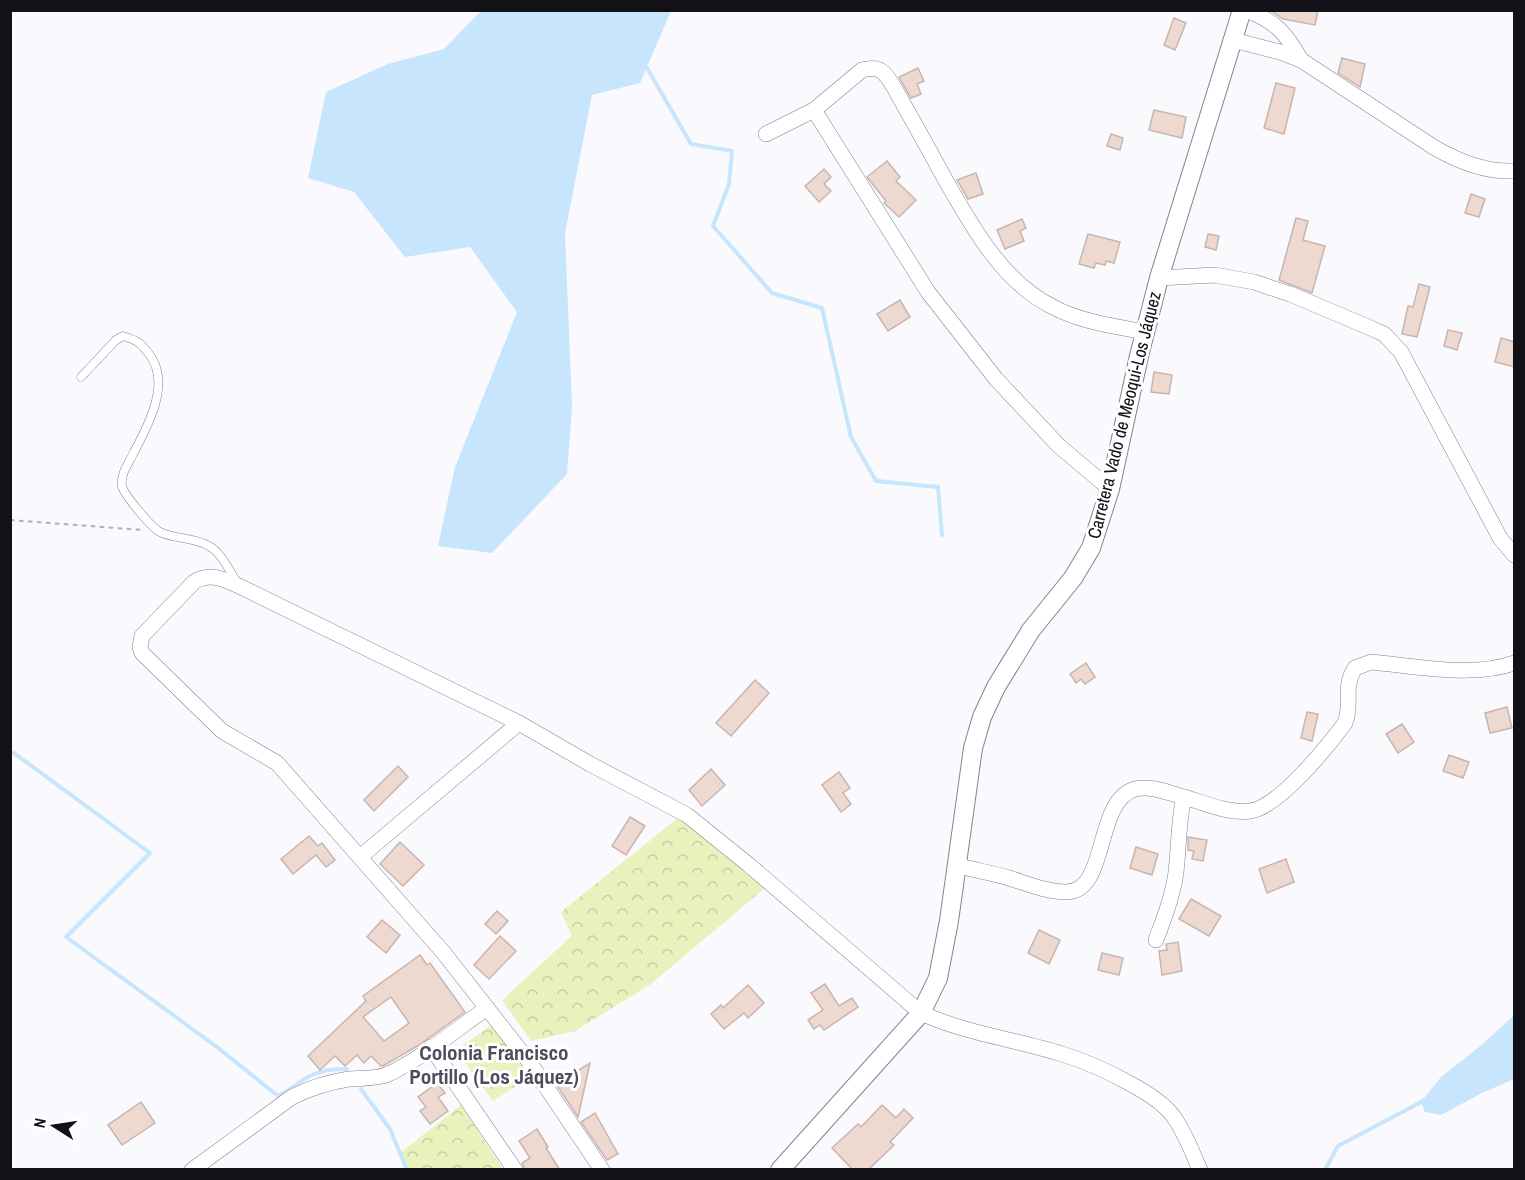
<svg xmlns="http://www.w3.org/2000/svg" width="1525" height="1180" viewBox="0 0 1525 1180" font-family="'Archivo Narrow',sans-serif">
	<defs>
		<pattern id="park-crowns" width="20" height="18" patternUnits="userSpaceOnUse" patternTransform="scale(1.5)"><rect width="20" height="18" fill="#e9f1bc"/><path d="M2 6a3 3 0 1 1 6 0M12 15a3 3 0 1 1 6 0" fill="none" stroke="#c7cea1"/></pattern>
	</defs>
	<rect width="100%" height="100%" fill="#faf9fd"/>
	<!-- park -->
	<g fill="url(#park-crowns)">
		<path d="M678 818 765 888 651 984 575 1031 531 1041 502 1000 572 936 561 912Z"/>
		<path d="M493 1024 530 1077 493 1101 456 1050Z"/>
		<path d="M461 1105 503 1169H407L400 1153Z"/>
	</g>
	<!-- water -->
	<g fill="#c7e5fc">
		<path d="M482 10 671 11 640 83 592 95 565 233 572 407 567 474 492 553 438 546 455 467 517 312 470 247 405 257 354 192 308 178 326 92 388 64 444 49Z"/>
		<path d="M1514 1015V1079L1482 1093 1441 1115 1425 1112 1421 1102 1441 1077 1483 1044Z"/>
	</g>
	<g fill="none" stroke-linecap="round" stroke-linejoin="round">
		<!-- stream -->
		<g stroke="#c7e5fc" stroke-width="4">
			<path d="M647 68 691 144 732 151 729 184 713 226 772 293 822 308 851 437 876 481 938 487 942 535"/>
			<path d="M14 753 150 853 66 937 217 1047 278 1096C290 1091 297 1083 308 1077 321 1070 332 1069 347 1069"/>
			<path d="M361 1089 390 1129 407 1170"/>
			<path d="M1325 1170 1338 1146 1425 1100"/>
		</g>
	</g>
	<!-- building -->
	<g fill="#edd9d0" stroke="#c9b5ad" stroke-width="1.5" fill-rule="evenodd">
		<path d="M1270 10H1318L1315 25 1283 19Z"/>
		<path d="M1174 18 1186 23 1175 50 1164 45Z"/>
		<path d="M1342 58 1365 64 1360 87 1338 73Z"/>
		<path d="M918 68 924 81 917 84 921 94 911 98 899 77Z"/>
		<path d="M1276 83 1295 88 1284 134 1264 128Z"/>
		<path d="M1154 110 1186 117 1182 138 1149 130Z"/>
		<path d="M1111 134 1123 138 1120 150 1107 146Z"/>
		<path d="M887 161 900 177 896 181 916 200 899 217 884 203 886 201 867 177Z"/>
		<path d="M824 169 831 177 824 184 831 191 819 202 805 186Z"/>
		<path d="M976 173 983 194 968 199 957 180Z"/>
		<path d="M1471 194 1485 199 1479 217 1465 213Z"/>
		<path d="M1296 218 1308 221 1303 240 1325 246 1312 293 1279 280Z"/>
		<path d="M1022 219 1026 228 1020 231 1024 241 1005 249 997 230Z"/>
		<path d="M1088 234 1120 242 1114 263 1106 261 1105 265 1096 263 1094 268 1079 264Z"/>
		<path d="M1208 234 1219 236 1216 250 1205 247Z"/>
		<path d="M1419 284 1430 287 1417 337 1402 334 1408 306 1413 307Z"/>
		<path d="M900 300 910 317 888 331 877 314Z"/>
		<path d="M1448 330 1462 333 1457 350 1444 346Z"/>
		<path d="M1501 338 1515 342V367L1495 362Z"/>
		<path d="M1154 372 1172 375 1169 394 1151 392Z"/>
		<path d="M1086 663 1095 677 1085 684 1081 679 1076 683 1070 674Z"/>
		<path d="M755 680 769 693 731 736 716 723Z"/>
		<path d="M1507 707 1512 728 1490 733 1485 713Z"/>
		<path d="M1307 712 1318 714 1312 741 1301 738Z"/>
		<path d="M1402 724 1414 742 1398 753 1386 734Z"/>
		<path d="M1449 755 1469 762 1463 778 1443 771Z"/>
		<path d="M398 766 408 777 374 811 364 800Z"/>
		<path d="M711 769 725 785 702 806 689 790Z"/>
		<path d="M839 772 850 788 843 793 851 804 841 812 822 785Z"/>
		<path d="M630 817 645 826 626 855 612 846Z"/>
		<path d="M309 836 318 846 322 843 335 860 326 867 316 855 293 874 281 859Z"/>
		<path d="M1188 837 1207 840 1203 861 1192 859 1194 851 1188 850Z"/>
		<path d="M400 842 424 865 403 886 380 864Z"/>
		<path d="M1136 847 1158 854 1152 875 1130 868Z"/>
		<path d="M1286 859 1294 882 1267 893 1259 869Z"/>
		<path d="M1191 899 1221 916 1209 936 1179 919Z"/>
		<path d="M497 911 508 921 496 934 485 924Z"/>
		<path d="M382 920 400 935 386 953 367 937Z"/>
		<path d="M1039 930 1060 940 1049 964 1028 953Z"/>
		<path d="M500 936 516 951 489 979 474 965Z"/>
		<path d="M1178 942 1182 971 1162 975 1159 951 1167 950 1166 944Z"/>
		<path d="M1102 953 1123 958 1119 975 1098 970Z"/>
		<path d="M420 955 427 965 430 963 465 1012 419 1045 383 1066H381L371 1056 364 1063 357 1055 345 1066 335 1056 320 1070 308 1056 366 1001 363 996ZM391 997 409 1023 384 1041 363 1017Z"/>
		<path d="M825 984 839 1006 852 998 858 1007 824 1030 820 1025 814 1029 808 1020 823 1010 811 993Z"/>
		<path d="M748 985 764 1003 748 1018 744 1013 724 1029 711 1014 721 1005 723 1008Z"/>
		<path d="M590 1063 578 1117 556 1084Z"/>
		<path d="M437 1083 445 1093 438 1097 448 1111 430 1124 420 1111 426 1107 418 1097Z"/>
		<path d="M141 1102 155 1123 122 1145 108 1125Z"/>
		<path d="M882 1105 896 1118 904 1109 913 1118 890 1142 894 1145 868 1170H853L832 1148 858 1124 861 1127Z"/>
		<path d="M595 1113 618 1154 607 1160 581 1122Z"/>
		<path d="M537 1129 548 1147 546 1148 560 1170H525L522 1163 530 1158 519 1141Z"/>
	</g>
	<g fill="none" stroke-linecap="round" stroke-linejoin="round">
		<defs>
			<path id="service" d="M81 377 116 340 123 336C138 340 143 345 151 357 170 385 148 426 134 452 129 463 120 474 122 486 124 495 152 528 160 532 173 539 194 537 209 546 222 553 229 571 237 582"/>
			<g id="minor">
				<path d="M1247 10C1276 22 1286 33 1301 60"/>
				<path d="M1233 40 1280 52 1301 60 1435 148C1460 162 1485 172 1514 171"/>
				<path d="M814 110 928 292 996 379 1059 446 1110 489"/>
				<path d="M766 134 814 110 862 70C882 65 885 73 895 89 910 116 926 144 941 172 969 221 1000 281 1053 307 1081 322 1114 326 1145 332"/>
				<path d="M1159 278 1215 275 1254 282 1290 294 1366 326 1384 334 1401 352 1500 538 1514 555"/>
				<path d="M360 857 519 723"/>
				<path d="M956 865C974 870 992 873 1009 878 1028 884 1047 892 1066 892 1109 892 1094 801 1135 789 1151 785 1168 793 1184 797 1204 803 1229 814 1250 811 1278 808 1328 746 1345 723 1353 703 1342 688 1355 668L1371 662C1415 666 1473 678 1514 663"/>
				<path d="M1156 940C1164 918 1173 896 1176 872 1179 846 1178 824 1184 797"/>
				<path d="M431 1047 515 1170"/>
				<path d="M192 1170 292 1097C310 1088 329 1082 349 1079 361 1078 374 1079 386 1075 417 1062 458 1028 487 1008"/>
				<path d="M602 1170 530 1063 443 952 277 763 222 731 142 653 140 647 142 636 194 582C210 572 224 579 239 586L519 723 590 764 687 815 749 865 921 1013C967 1034 1015 1039 1062 1054 1085 1061 1109 1072 1129 1083 1144 1091 1163 1102 1173 1116 1185 1132 1192 1152 1200 1170"/>
			</g>
			<path id="tertiary" d="M780 1170 921 1013 938 978 949 921 973 748 982 717 996 687 1031 630 1073 578 1091 548 1110 489 1139 356 1159 278 1242 10"/>
		</defs>
		<!-- service casing -->
		<use href="#service" stroke="#848192" stroke-width="9"/>
		<!-- minor casing -->
		<use href="#minor" stroke="#848192" stroke-width="16"/>
		<!-- tertiary casing -->
		<use href="#tertiary" stroke="#848192" stroke-width="20"/>
		<!-- path -->
		<path stroke="#b0afb4" stroke-width="2" stroke-dasharray="4.5 4.5" stroke-linecap="butt" d="M10 520 142 530"/>
		<!-- service -->
		<use href="#service" stroke="#fff" stroke-width="8"/>
		<!-- minor -->
		<use href="#minor" stroke="#fff" stroke-width="15"/>
		<!-- tertiary -->
		<use href="#tertiary" stroke="#fff" stroke-width="18"/>
	</g>
	<g text-anchor="middle" dominant-baseline="central" stroke-width="6" stroke-linejoin="round" paint-order="stroke">
		<!-- street labels -->
		<g font-size="18" fill="#121117" stroke="#fff">
			<text transform="translate(1124 415) rotate(-76)">Carretera Vado de Meoqui-Los Jáquez</text>
		</g>
		<!-- quarter labels -->
		<g font-size="21" font-weight="bold" fill="#4f4c5b" stroke="#fff">
			<text x="494" y="1052">Colonia Francisco<tspan x="494" dy="24">Portillo (Los Jáquez)</tspan></text>
		</g>
	</g>
	<!-- border -->
	<rect width="1525" height="1180" fill="none" stroke="#121117" stroke-width="24"/>
	<!-- north arrow -->
	<g transform="translate(54 1126) rotate(282)" stroke="#ffffff" stroke-width="4.5" paint-order="stroke">
	<path d="M0-4.5L10 22L0 15L-10 22Z" fill="#121117"/>
	<text y="-9" font-size="16" font-weight="bold" text-anchor="middle" fill="#121117">N</text>
	</g>
</svg>
